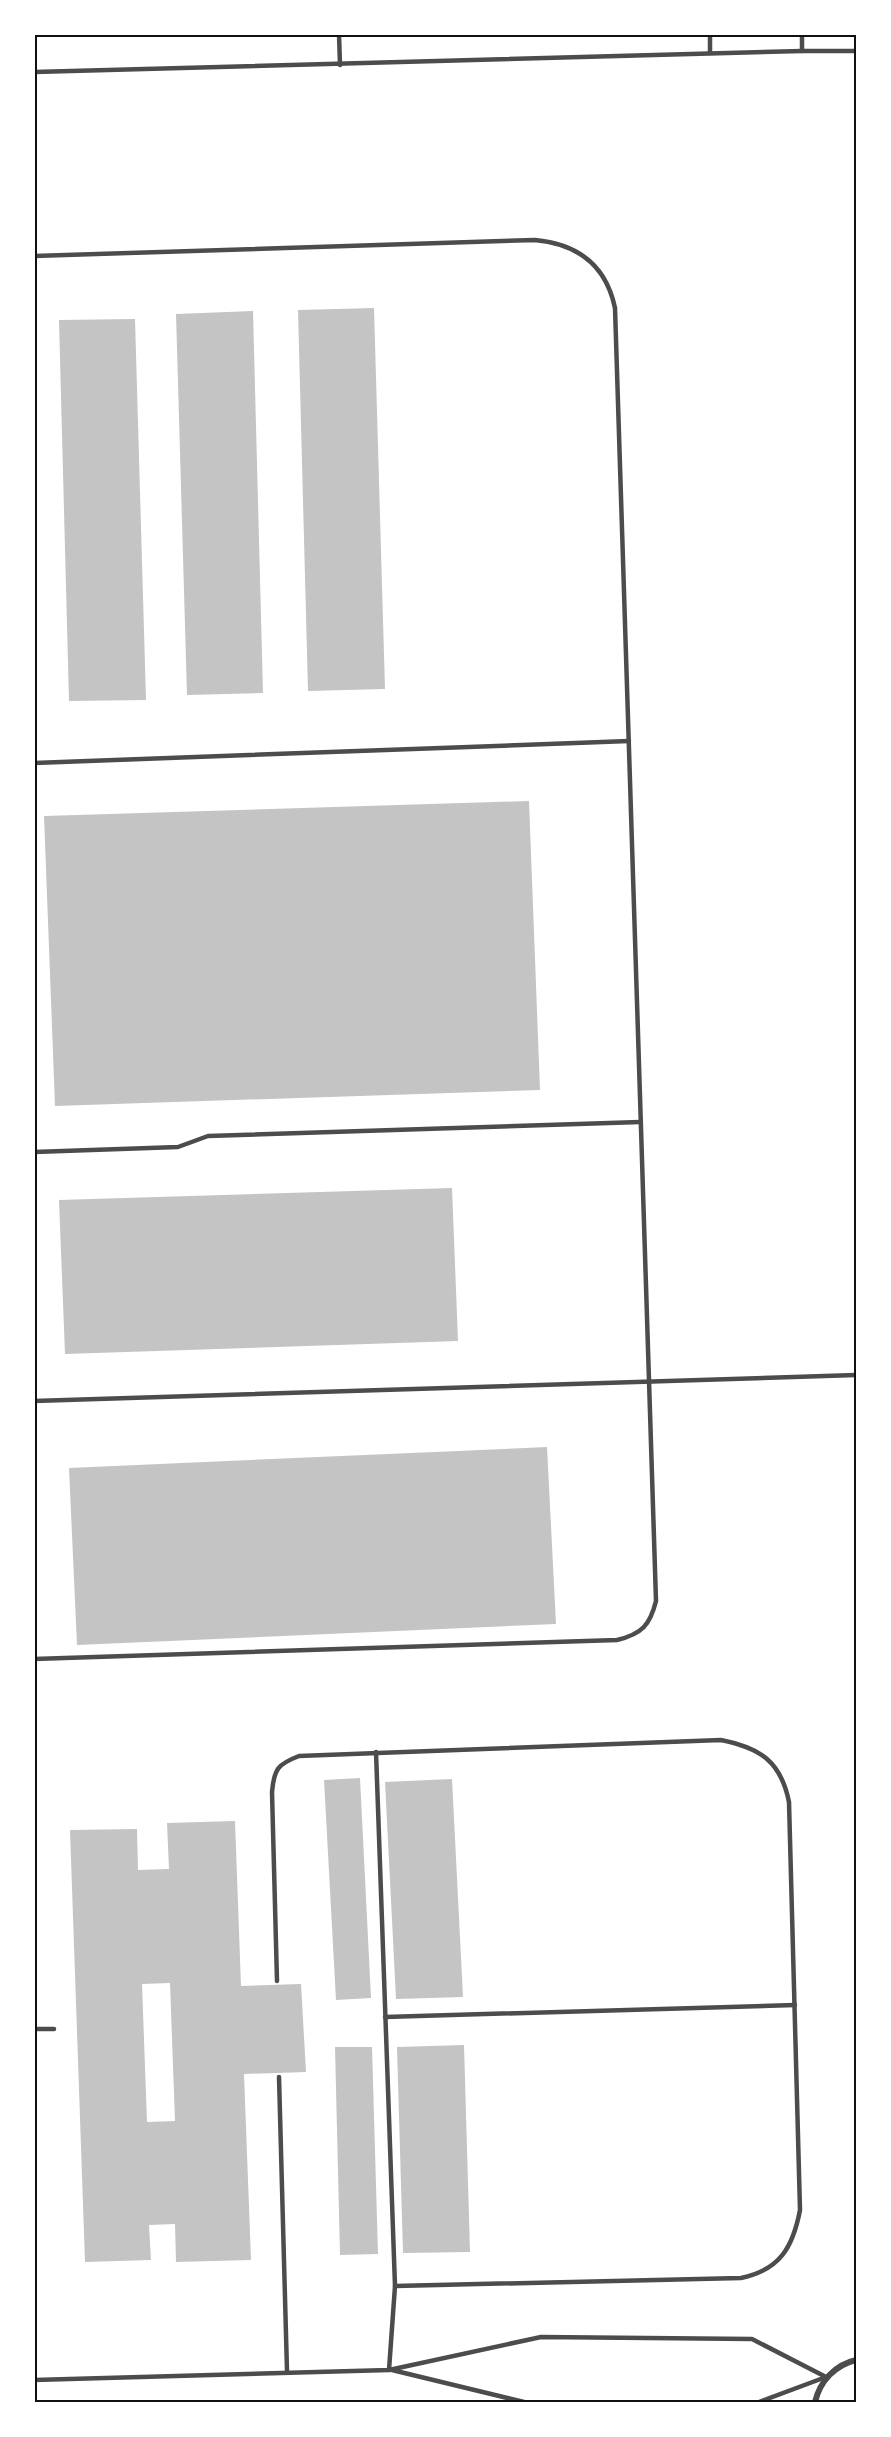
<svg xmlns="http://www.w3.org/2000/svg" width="891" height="2437" viewBox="0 0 891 2437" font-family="'PT Sans',sans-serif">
	<rect width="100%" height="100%" fill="#fff"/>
	<!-- building -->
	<g fill="#c4c4c4" fill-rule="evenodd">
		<path d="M374 308 385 689 308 691 298 310Z"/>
		<path d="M253 311 263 693 187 695 176 314Z"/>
		<path d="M135 319 146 700 69 701 59 320Z"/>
		<path d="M529 801 540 1090 55 1106 44 816Z"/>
		<path d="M452 1188 458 1341 65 1354 59 1200Z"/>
		<path d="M547 1447 556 1624 77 1645 69 1468Z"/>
		<path d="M360 1778 371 1998 336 2000 324 1780Z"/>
		<path d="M452 1779 463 1997 396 1999 385 1782Z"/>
		<path d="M235 1821 241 1986 301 1984 306 2072 244 2074 251 2260 176 2262 175 2224 149 2225 151 2260 85 2262 70 1830 137 1829 138 1870 169 1869 167 1823ZM170 1983 175 2121 147 2122 142 1984Z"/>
		<path d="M464 2045 470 2252 403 2253 397 2047Z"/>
		<path d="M335 2047H372L378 2254 340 2255Z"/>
	</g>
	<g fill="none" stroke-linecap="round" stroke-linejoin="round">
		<!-- service -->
		<g stroke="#4c4c4c" stroke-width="4.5">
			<path d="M339 34 340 65"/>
			<path d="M710 34V53"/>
			<path d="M802 34V51"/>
			<path d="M34 72 802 51H856"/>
			<path d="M34 256 535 240C578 244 606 265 615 308L656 1601C650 1625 642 1634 617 1640L34 1659"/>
			<path d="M34 763 629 741"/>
			<path d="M34 1152 178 1147 208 1136 640 1122"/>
			<path d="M34 1401 856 1375"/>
			<path d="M376 1752 395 2286"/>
			<path d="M277 1981 272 1792C274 1769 278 1764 299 1756L721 1740C761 1748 781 1762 789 1802L800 2210C793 2247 780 2270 741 2278L395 2286 389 2370"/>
			<path d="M385 2017 795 2005"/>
			<path d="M34 2029H54"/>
			<path d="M279 2077 287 2371"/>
			<path d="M392 2370 524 2402"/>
			<path d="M34 2380 389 2370 541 2337 752 2339 826 2377"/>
			<path d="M759 2402 826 2377"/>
		</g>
		<!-- minor -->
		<path stroke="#4c4c4c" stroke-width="6" d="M815 2402C820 2381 835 2365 856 2360"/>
	</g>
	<!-- border -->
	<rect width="891" height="2437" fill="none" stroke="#ffffff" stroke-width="72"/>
	<rect x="36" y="36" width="819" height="2365" fill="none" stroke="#111" stroke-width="2"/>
</svg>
